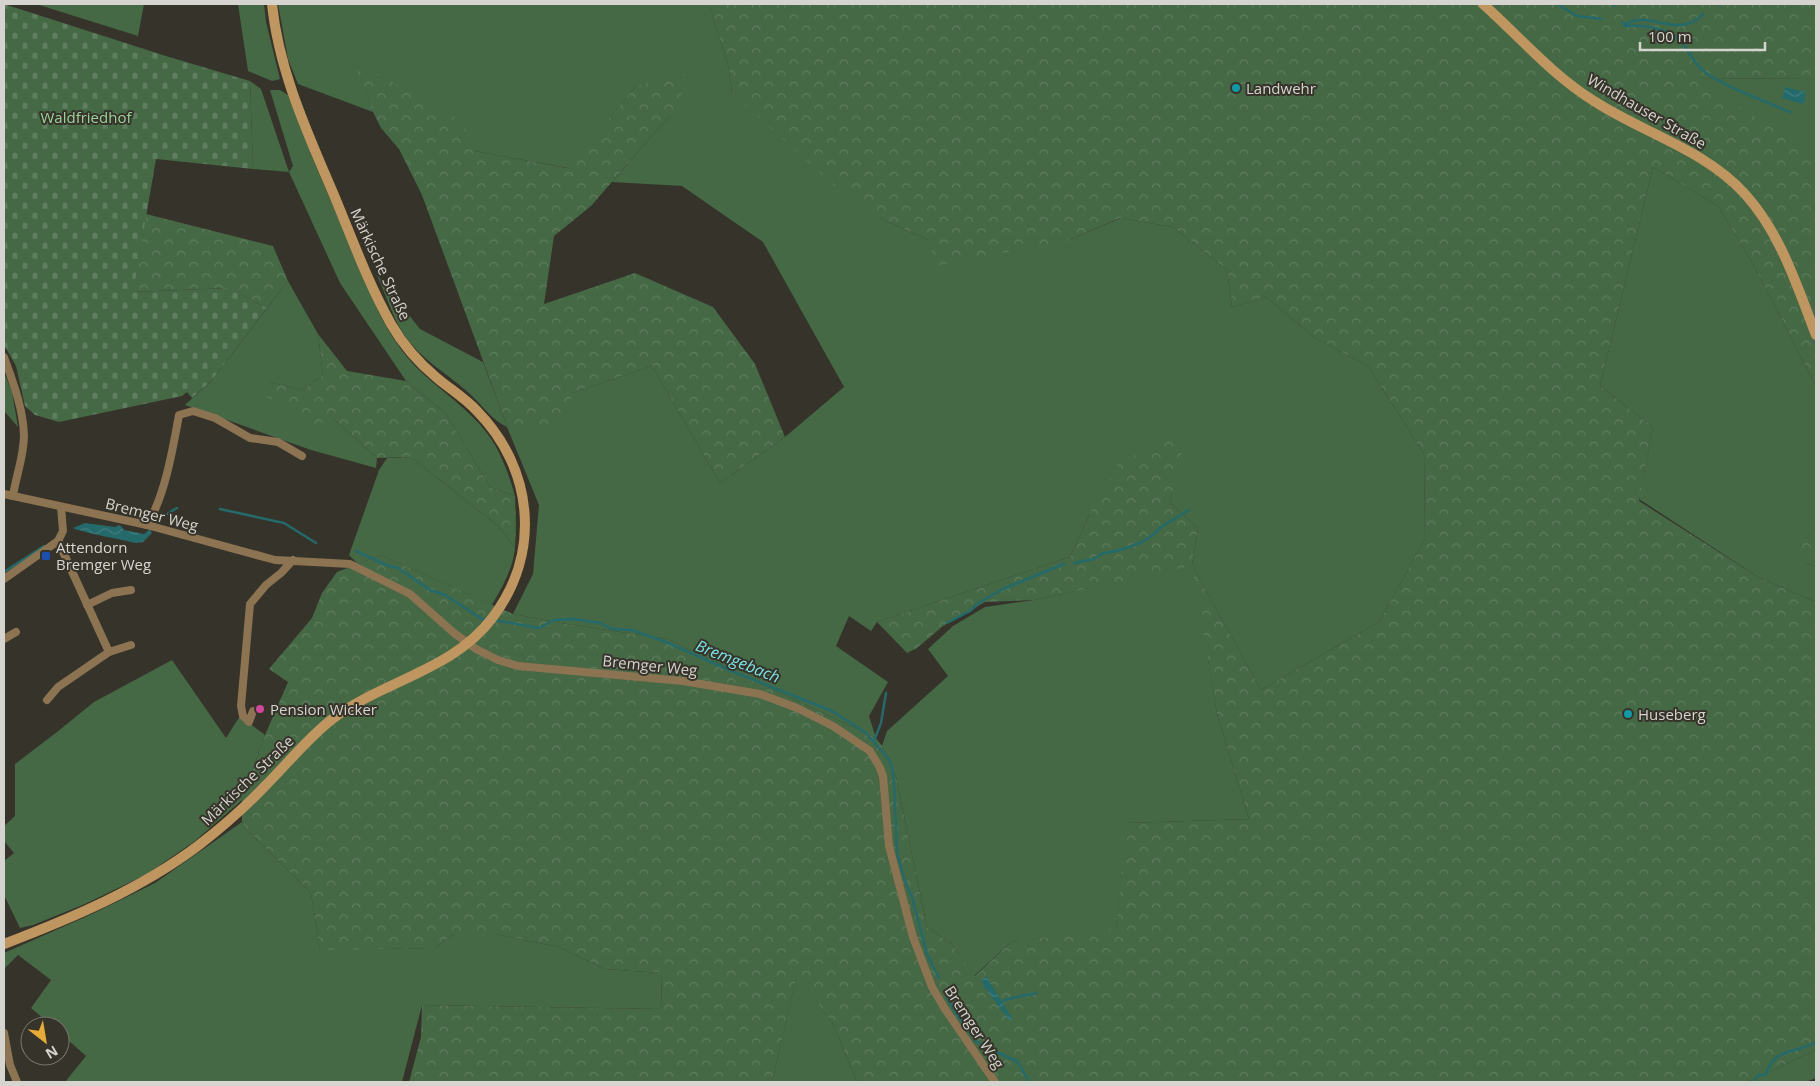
<svg xmlns="http://www.w3.org/2000/svg" width="1820" height="1086" viewBox="0 0 1820 1086" font-family="'Open Sans',sans-serif">
	<defs>
		<pattern id="forest-crowns" width="20" height="18" patternUnits="userSpaceOnUse" patternTransform="scale(1.25)"><rect width="20" height="18" fill="#456845"/><path d="M2 6a3 3 0 1 1 6 0M12 15a3 3 0 1 1 6 0" fill="none" stroke="#5f7d5f"/></pattern>
		<pattern id="cemetery-stones" width="16" height="16" patternUnits="userSpaceOnUse" patternTransform="scale(1.25)"><rect width="16" height="16" fill="#456845"/><path d="M2 7V4a2 2 0 0 1 4 0v3zM10 15v-3a2 2 0 0 1 4 0v3z" fill="#5f7d5f"/></pattern>
		<pattern id="water-waves" width="16" height="10" patternUnits="userSpaceOnUse" patternTransform="scale(1.25)"><rect width="16" height="10" fill="#246a6b"/><path d="M0 5q4-4 8 0t8 0" fill="none" stroke="#437e7f"/></pattern>
	</defs>
	<rect width="100%" height="100%" fill="#36332a"/>
	<!-- green -->
	<g fill="#456845">
		<path d="M36 4H144L138 36Z"/>
		<path d="M238 4H264L266 22 280 79 272 81 248 71Z"/>
		<path d="M278 4H709L729 69 732 93 882 219 928 240H1069L1121 218 1173 227 1227 270 1232 307 1266 297 1315 338 1368 366 1424 454 1425 539 1379 622 1261 690 1193 567 1217 714 1249 819 1128 823 1116 929 1011 942 974 976 951 943 927 927 896 777 882 746 887 731 948 676 928 649 953 626 985 607 1034 600 1192 565 1198 528 1170 503 1182 446 1091 511 1070 557 877 622 871 631 849 616 836 646 888 682 869 716 876 738 667 639 561 623 513 614 533 574 539 505 507 427C492 420 482 405 470 394 446 372 416 357 400 328 391 312 385 293 377 275L420 329 483 362 507 426 572 393 652 366 720 483 785 437 844 387 763 242 682 186 612 182 670 115 636 86 568 168 474 151 355 62 373 112 298 84 288 59Z"/>
		<path d="M1816 78V156L1693 79Z"/>
		<path d="M250 81 261 89 289 172 293 166 270 90H280L288 95 315 164 379 313C390 334 402 353 419 370 443 393 478 415 495 445 504 461 510 478 515 496L490 487 446 414 406 381 340 283 289 172 253 169Z"/>
		<path d="M1653 167 1718 206 1753 264 1816 386V530L1814 527 1806 563 1816 566V602L1758 577 1639 499 1653 427 1600 386Z"/>
		<path d="M288 281 318 334 323 375 303 390 269 382 334 419 377 458 376 468 311 450 185 405 212 380Z"/>
		<path d="M4 372 12 392 18 427 4 411Z"/>
		<path d="M411 457 498 526 515 548C513 569 502 587 492 605L381 555 358 564 349 555 379 470 387 458Z"/>
		<path d="M172 660 226 738 240 716 265 735 242 800 195 841 147 874 85 904 33 925 20 928 4 895V861L14 853 4 841V826L15 816V764L57 732 94 702Z"/>
		<path d="M242 822 246 829 311 893 320 949 435 948 454 934H495L559 947 605 969 662 973 661 1009 422 1005 402 1082H65L86 1056 60 1033V1026H52L31 1008 51 980 18 955 4 969V953L92 914 155 883Z"/>
		<path d="M797 974 833 1024 857 1082H772Z"/>
		<path d="M1816 1050V1078L1806 1082H1747Z"/>
	</g>
	<!-- forest -->
	<g fill="url(#forest-crowns)">
		<path d="M709 4H1816V78L1694 79 1816 155V386L1753 264 1718 206 1653 167 1600 386 1653 427 1639 501 1758 577 1816 602V1050L1747 1082H857L833 1024 797 975 772 1082H409L421 1037 422 1005 661 1009 662 973 605 969 559 947 495 934H454L435 948 320 950 311 893 246 829 242 822V800L265 735 288 682 269 669 312 618 322 593 337 572 381 555 513 614 561 623 667 639 876 738 882 746 896 777 927 927 951 943 975 976 1011 942 1116 928 1127 823 1249 819 1217 714 1192 566 1034 600 985 602 943 626 917 648 907 653 877 622 1070 557 1091 511 1118 465 1167 436 1183 446 1170 503 1198 528 1192 565 1261 690 1379 622 1425 539 1424 454 1368 366 1315 338 1266 297 1232 307 1227 270 1173 227 1120 218 1069 240 937 266 928 240 882 219 839 190 732 93 729 69Z"/>
		<path d="M354 61 462 121 474 151 567 168 636 86 693 72 670 115 591 206 554 236 544 304 635 273 713 307 755 364 785 437 720 483 652 366 572 393 562 428 507 426 422 195 399 149 381 128 373 112Z"/>
		<path d="M146 214 273 246 288 281 267 308 228 288 132 292Z"/>
		<path d="M318 334 347 371 406 381 446 414 490 487 515 496 516 525 515 548 498 526 411 457 377 458 334 419 308 426 301 410 260 395 269 382 303 390 323 375Z"/>
		<path d="M1814 527 1816 530V566L1806 563 1799 545Z"/>
	</g>
	<!-- cemetery -->
	<path fill="url(#cemetery-stones)" d="M4 4 169 57 250 81 253 169 156 159 133 292 229 288 267 308 212 380 192 398 187 392 182 396 59 422 35 415 25 406 16 366 4 345Z"/>
	<!-- water -->
	<g fill="url(#water-waves)">
		<path d="M1785 87 1805 92V99L1803 104 1782 98Z"/>
		<path d="M85 523 115 527 120 525 124 530 144 534 148 531 152 533 143 542 136 543C124 540 80 532 73 528Z"/>
		<path d="M986 976 1012 1018 1011 1021 1008 1019 983 985 982 980Z"/>
	</g>
	<g fill="none" stroke-linecap="round" stroke-linejoin="round">
		<!-- stream -->
		<g stroke="#246a6b" stroke-width="2.5">
			<path d="M1557 4 1577 16 1601 19"/>
			<path d="M1613 4 1614 6"/>
			<path d="M1719 5V4"/>
			<path d="M1622 22 1625 26C1645 25 1667 27 1682 43 1690 53 1695 65 1706 73 1732 90 1762 100 1790 112"/>
			<path d="M1625 25C1649 8 1678 41 1703 14"/>
			<path d="M220 509 284 523 316 543"/>
			<path d="M149 532 156 521 177 508"/>
			<path d="M356 551 386 565 398 568 430 590 445 595 482 619H486"/>
			<path d="M1074 563 1094 559 1101 554 1124 549 1142 542 1153 535 1161 527 1189 510"/>
			<path d="M4 572 44 546"/>
			<path d="M494 620 539 628 554 620 573 619 600 623 612 629 632 630 666 642 729 670 832 711 866 733 888 758 892 767 894 781 897 854 906 884 912 897 927 954 939 978"/>
			<path d="M947 623 970 611 980 602 1003 589 1064 564"/>
			<path d="M874 741 881 723 886 693"/>
			<path d="M946 996 959 1018 976 1041 982 1045 1018 1062 1029 1082"/>
			<path d="M1003 1001C1013 996 1024 997 1036 993"/>
			<path d="M1754 1082 1758 1075H1765C1768 1070 1770 1064 1773 1061 1781 1050 1804 1050 1816 1042"/>
		</g>
		<!-- minor -->
		<g stroke="#8c7351" stroke-width="8">
			<path d="M4 357C13 382 23 408 24 435 24 456 16 476 13 496"/>
			<path d="M4 494 147 525 275 560 350 564 410 594 454 633 476 649 498 660 518 666 683 681 760 694 797 708 833 726 870 751 879 766 883 776 889 846 913 937 932 987 945 1009 995 1082"/>
			<path d="M147 525C165 496 173 448 179 415L193 411 215 418 250 438 278 442 302 456"/>
			<path d="M4 579 58 541 63 531 61 507"/>
			<path d="M87 605 112 593 131 590"/>
			<path d="M4 639 16 632"/>
			<path d="M109 652 131 645"/>
			<path d="M47 700 58 687 109 652 58 541"/>
			<path d="M253 711 249 722 243 716 241 706 250 604 266 585 281 573 293 560"/>
			<path d="M4 1033 10 1065 17 1082"/>
		</g>
		<!-- secondary -->
		<g stroke="#bf965f" stroke-width="10">
			<path d="M1483 4C1519 36 1552 75 1594 101 1643 133 1704 149 1745 194 1781 234 1797 286 1816 335"/>
			<path d="M4 944C72 918 141 889 199 845 221 828 248 804 267 784 288 763 307 739 331 720 383 680 453 671 493 617 542 552 533 468 477 411 465 398 450 389 437 378 419 363 403 345 391 324 369 285 353 241 336 200 309 136 279 73 272 4"/>
		</g>
	</g>
	<!-- markers -->
	<g fill="#0f9aa8" stroke="#36332a" stroke-width="2">
		<circle cx="1236" cy="88" r="5"/>
		<circle cx="1628" cy="714" r="5"/>
	</g>
	<rect fill="#1a4fb4" stroke="#36332a" stroke-width="2" x="41" y="551" width="10" height="10" rx="2.5"/>
	<circle fill="#d1479c" stroke="#36332a" stroke-width="2" cx="260" cy="709" r="5"/>
	<g text-anchor="middle" dominant-baseline="central" stroke-width="4" stroke-linejoin="round" paint-order="stroke">
		<!-- poi labels -->
		<g font-size="15" fill="#d6d4ce" stroke="#36332a" text-anchor="start">
			<text x="1246" y="88">Landwehr</text>
			<text x="56" y="547">Attendorn<tspan x="56" dy="17">Bremger Weg</tspan></text>
			<text x="270" y="709">Pension Wicker</text>
			<text x="1638" y="714">Huseberg</text>
		</g>
		<!-- street labels -->
		<g font-size="15" fill="#d6d4ce" stroke="#36332a">
			<text transform="translate(1647 111) rotate(30)">Windhauser Straße</text>
			<text transform="translate(381 264) rotate(65)">Märkische Straße</text>
			<text transform="translate(152 514) rotate(14)">Bremger Weg</text>
			<text transform="translate(650 665) rotate(6)">Bremger Weg</text>
			<text transform="translate(247 780) rotate(-44)">Märkische Straße</text>
			<text transform="translate(975 1027) rotate(57)">Bremger Weg</text>
		</g>
		<!-- park labels -->
		<g font-size="15" fill="#9bd49b" stroke="#36332a">
			<text x="86" y="117">Waldfriedhof</text>
		</g>
		<!-- water labels -->
		<g font-size="16" font-style="italic" fill="#79e3e5" stroke="#36332a">
			<text transform="translate(738 661) rotate(22)">Bremgebach</text>
		</g>
	</g>
	<!-- border -->
	<rect width="1820" height="1086" fill="none" stroke="#d6d4ce" stroke-width="10"/>
	<!-- north arrow -->
	<g transform="translate(45 1041) rotate(149)"><circle r="24" fill="#36332a" stroke="#76736c"/>
	<path d="M0-4L9 19L0 12L-9 19Z" fill="#e7ac36"/>
	<text y="-8" font-size="14" font-weight="bold" text-anchor="middle" fill="#d6d4ce">N</text>
	</g>
	<!-- scale -->
	<path d="M1640 42v8h125v-8" fill="none" stroke="#d6d4ce" stroke-width="2.5"/>
	<text x="1648" y="42" font-size="15" fill="#d6d4ce" stroke="#36332a" stroke-width="4" paint-order="stroke">100 m</text>
</svg>
